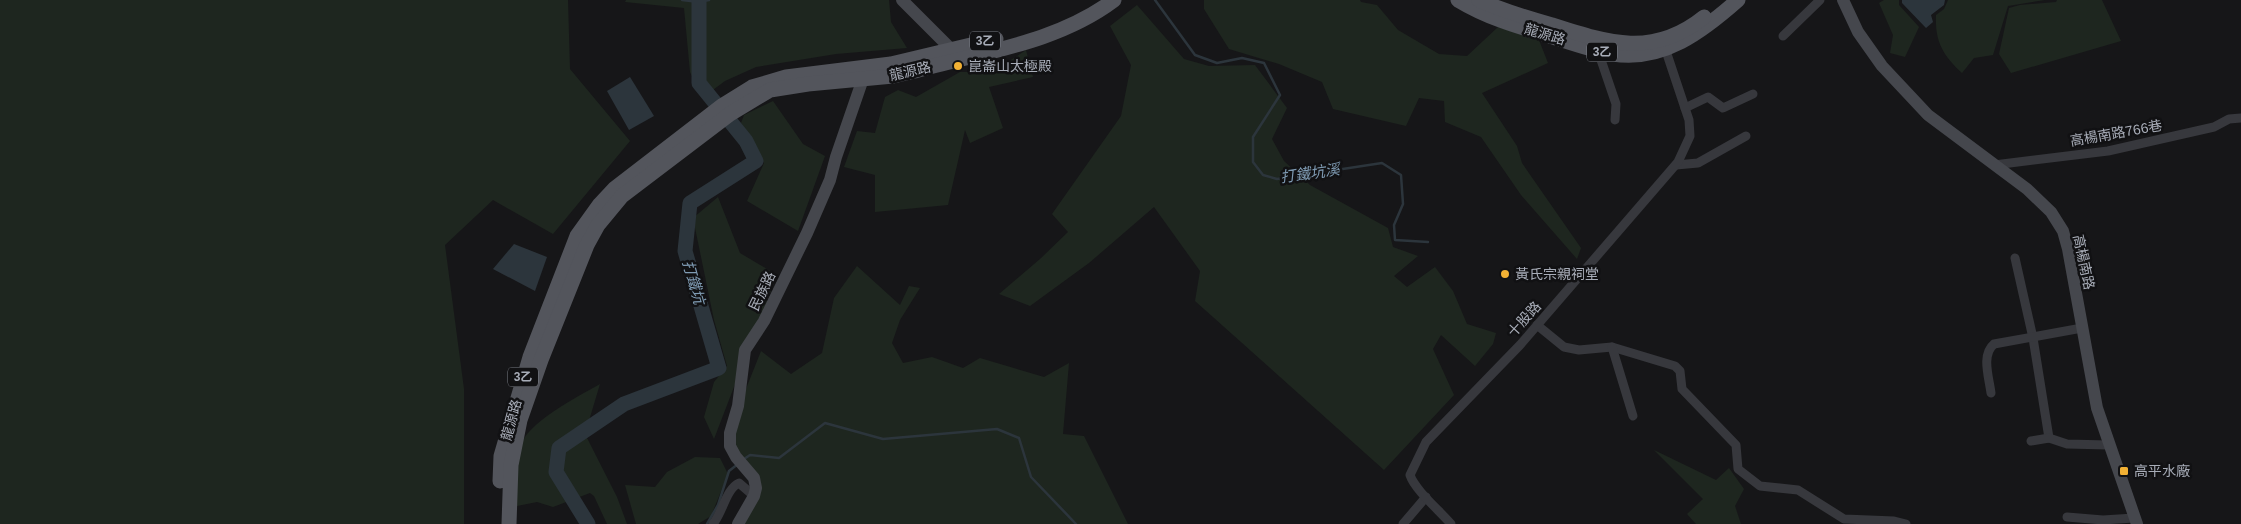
<svg xmlns="http://www.w3.org/2000/svg" width="2241" height="524" viewBox="0 0 2241 524" font-family="Helvetica,'Noto Sans TC',sans-serif">
	<rect width="100%" height="100%" fill="#161618"/>
	<!-- green -->
	<g fill="#1e261f">
		<path d="M0 0H568L570 69 630 141 553 234 493 200 445 245 464 389V524H0Z"/>
		<path d="M626 0H889L891 22 907 48 836 54 756 67 725 81 702 98 690 72 684 8 625 2Z"/>
		<path d="M1204 0H1360L1361 2 1377 5 1398 30 1439 54 1467 56 1498 27 1539 40 1548 63 1482 93 1517 146 1522 163 1581 248 1577 259 1521 195 1481 137 1445 122 1444 101 1419 98 1406 126 1333 109 1322 82 1279 64 1229 49 1204 9Z"/>
		<path d="M1884 0H1899V5L1919 27 1905 57 1890 53 1893 35 1879 3Z"/>
		<path d="M1948 0H2045L2008 6 1993 55 1974 58 1962 73C1942 54 1935 41 1936 15L1944 9Z"/>
		<path d="M2057 0H2102L2121 41 2011 73 1999 54 2009 8 2020 5 2056 2Z"/>
		<path d="M1137 5 1184 59 1209 66 1255 65 1287 108 1272 139 1284 161 1310 185 1388 228 1393 247 1418 256 1394 276 1407 287 1435 267 1453 291 1467 324 1496 333 1493 344 1475 366 1441 335 1433 349 1454 395 1384 470 1195 301 1200 271 1154 207 1089 263 1030 306 999 294 1040 259 1068 232 1052 214 1121 116 1131 65 1110 26Z"/>
		<path d="M1026 50 1033 77 989 87 1003 128 970 143 965 130 948 205 875 212V175L844 167 857 131 875 133 885 97 898 90 916 97 960 72H993Z"/>
		<path d="M773 101 803 144 825 156 798 231 747 201 764 163 741 123 744 115Z"/>
		<path d="M718 197 740 253 777 275 714 439 704 417 714 382 727 366 714 320 693 218Z"/>
		<path d="M857 266 900 305 909 286 920 288 900 320 892 343 903 363 932 357 963 368 980 358 1044 377 1069 363 1063 434 1084 436 1128 524H739L756 487 735 456 736 414 761 351 791 374 822 353 834 298Z"/>
		<path d="M600 384 585 434 617 497 627 524H607L594 496 590 493 553 507 537 502 517 506C517 487 517 467 520 448 525 423 579 396 600 384Z"/>
		<path d="M1654 450 1716 480 1729 468 1744 489 1735 506 1741 524H1696L1687 514 1703 499Z"/>
		<path d="M695 457 720 458 728 474 711 516 698 524H636L625 485 655 487 667 472Z"/>
	</g>
	<!-- water -->
	<g fill="#2c353c">
		<path d="M1902 0H1945L1944 5 1931 15 1933 22 1926 28 1902 3Z"/>
		<path d="M630 77 654 116 629 130 607 91Z"/>
		<path d="M514 244 547 257 535 291 493 269Z"/>
	</g>
	<g fill="none" stroke-linecap="round" stroke-linejoin="round">
		<!-- stream -->
		<g stroke="#2c353c" stroke-width="2.5">
			<path d="M682 0 699 2 709 0"/>
			<path d="M1155 0 1195 55 1217 63 1242 58 1264 63 1280 95 1253 137V162L1263 175 1277 179 1382 163 1401 175 1403 204 1394 225 1395 240 1428 242"/>
			<path d="M744 459 750 455 779 458 825 423 883 439 997 429 1019 438 1031 477 1076 524"/>
			<path d="M707 524 718 505 729 471 738 464"/>
		</g>
		<!-- river -->
		<path stroke="#2c353c" stroke-width="15" d="M588 524 556 472 559 448 624 404 719 368 685 251 690 203 756 161 746 141 699 83V2"/>
		<!-- street -->
		<g stroke="#37383d" stroke-width="9">
			<path d="M1783 36 1820 0"/>
			<path d="M1598 51 1616 104 1615 120"/>
			<path d="M1685 108 1708 97 1723 108 1753 94"/>
			<path d="M1676 165 1698 163 1746 136"/>
			<path d="M1994 165 2108 151 2214 127 2229 119 2241 118"/>
			<path d="M2015 258 2033 338 2049 438"/>
			<path d="M1537 325 1564 347 1579 350 1612 347 1675 366 1680 371 1682 389 1736 445 1738 469 1760 486 1798 490 1844 519 1894 521 1906 524"/>
			<path d="M1612 347 1633 416"/>
			<path d="M1991 393C1989 377 1981 355 1994 344L2082 328"/>
			<path d="M2031 441 2049 438 2067 444 2108 445"/>
			<path d="M2067 517 2103 520 2134 518"/>
			<path d="M713 524C723 512 726 489 739 483L754 496"/>
			<path d="M1403 524 1426 497"/>
			<path d="M1451 524C1439 510 1415 490 1410 475L1426 442 1520 345 1678 162 1690 136 1689 120 1664 45"/>
		</g>
		<!-- secondary -->
		<g stroke="#45474d" stroke-width="12">
			<path d="M902 0 957 55"/>
			<path d="M1843 0 1858 32 1882 66 1928 115 2027 189 2051 212 2063 231 2068 249 2097 408 2137 524"/>
			<path d="M738 524 754 496 756 488 754 478 736 457 730 446V433L738 406 745 350 764 321 807 233 830 180 836 157 866 70"/>
		</g>
		<!-- primary -->
		<g stroke="#53555c" stroke-width="15">
			<path d="M1458 0C1486 17 1516 26 1547 35 1569 42 1591 50 1613 54 1663 62 1703 31 1738 0"/>
			<path d="M1479 0C1503 11 1527 18 1552 25 1608 43 1653 58 1704 17"/>
			<path d="M500 481 501 456 530 357 577 236 600 204 614 189 723 105 752 87 786 77 891 64 996 39"/>
			<path d="M509 524 511 465 520 420 541 360 587 245 598 225 622 196 730 114 770 90 808 84 893 76 915 71C982 52 1057 43 1114 0"/>
		</g>
	</g>
	<!-- markers -->
	<g fill="#f2b134" stroke="#111113" stroke-width="2">
		<circle cx="958" cy="66" r="5"/>
		<circle cx="1505" cy="274" r="5"/>
		<rect x="2119" y="466" width="10" height="10" rx="2.5"/>
	</g>
	<g text-anchor="middle" dominant-baseline="central" stroke-width="5" stroke-linejoin="round" paint-order="stroke">
		<!-- shield labels -->
		<g fill="#111113" stroke="#7b7e86" stroke-width="1">
			<rect x="970" y="31.5" width="30" height="19" rx="4"/>
			<rect x="1587" y="42.5" width="30" height="19" rx="4"/>
			<rect x="508" y="367.5" width="30" height="19" rx="4"/>
		</g>
		<g font-size="12" font-weight="bold" fill="#a8adb8">
			<text x="985" y="41">3乙</text>
			<text x="1602" y="52">3乙</text>
			<text x="523" y="377">3乙</text>
		</g>
		<!-- street labels -->
		<g font-size="14" fill="#a8adb8" stroke="#111113">
			<text transform="translate(1545 34) rotate(17)">龍源路</text>
			<text transform="translate(910 71) rotate(-13)">龍源路</text>
			<text transform="translate(2116 133) rotate(-10)">高楊南路766巷</text>
			<text transform="translate(2084 262) rotate(78)">高楊南路</text>
			<text transform="translate(762 291) rotate(-64)">民族路</text>
			<text transform="translate(1524 319) rotate(-48)">十股路</text>
			<text transform="translate(511 420) rotate(-75)">龍源路</text>
		</g>
		<!-- poi labels -->
		<g font-size="14" fill="#a8adb8" stroke="#111113" text-anchor="start">
			<text x="968" y="66">崑崙山太極殿</text>
			<text x="1515" y="274">黃氏宗親祠堂</text>
			<text x="2134" y="471">高平水廠</text>
		</g>
		<!-- water labels -->
		<g font-size="15" font-style="italic" fill="#7f9bb3" stroke="#111113">
			<text transform="translate(1310 173) rotate(-8)">打鐵坑溪</text>
			<text transform="translate(694 282) rotate(74)">打鐵坑</text>
		</g>
	</g>
</svg>
